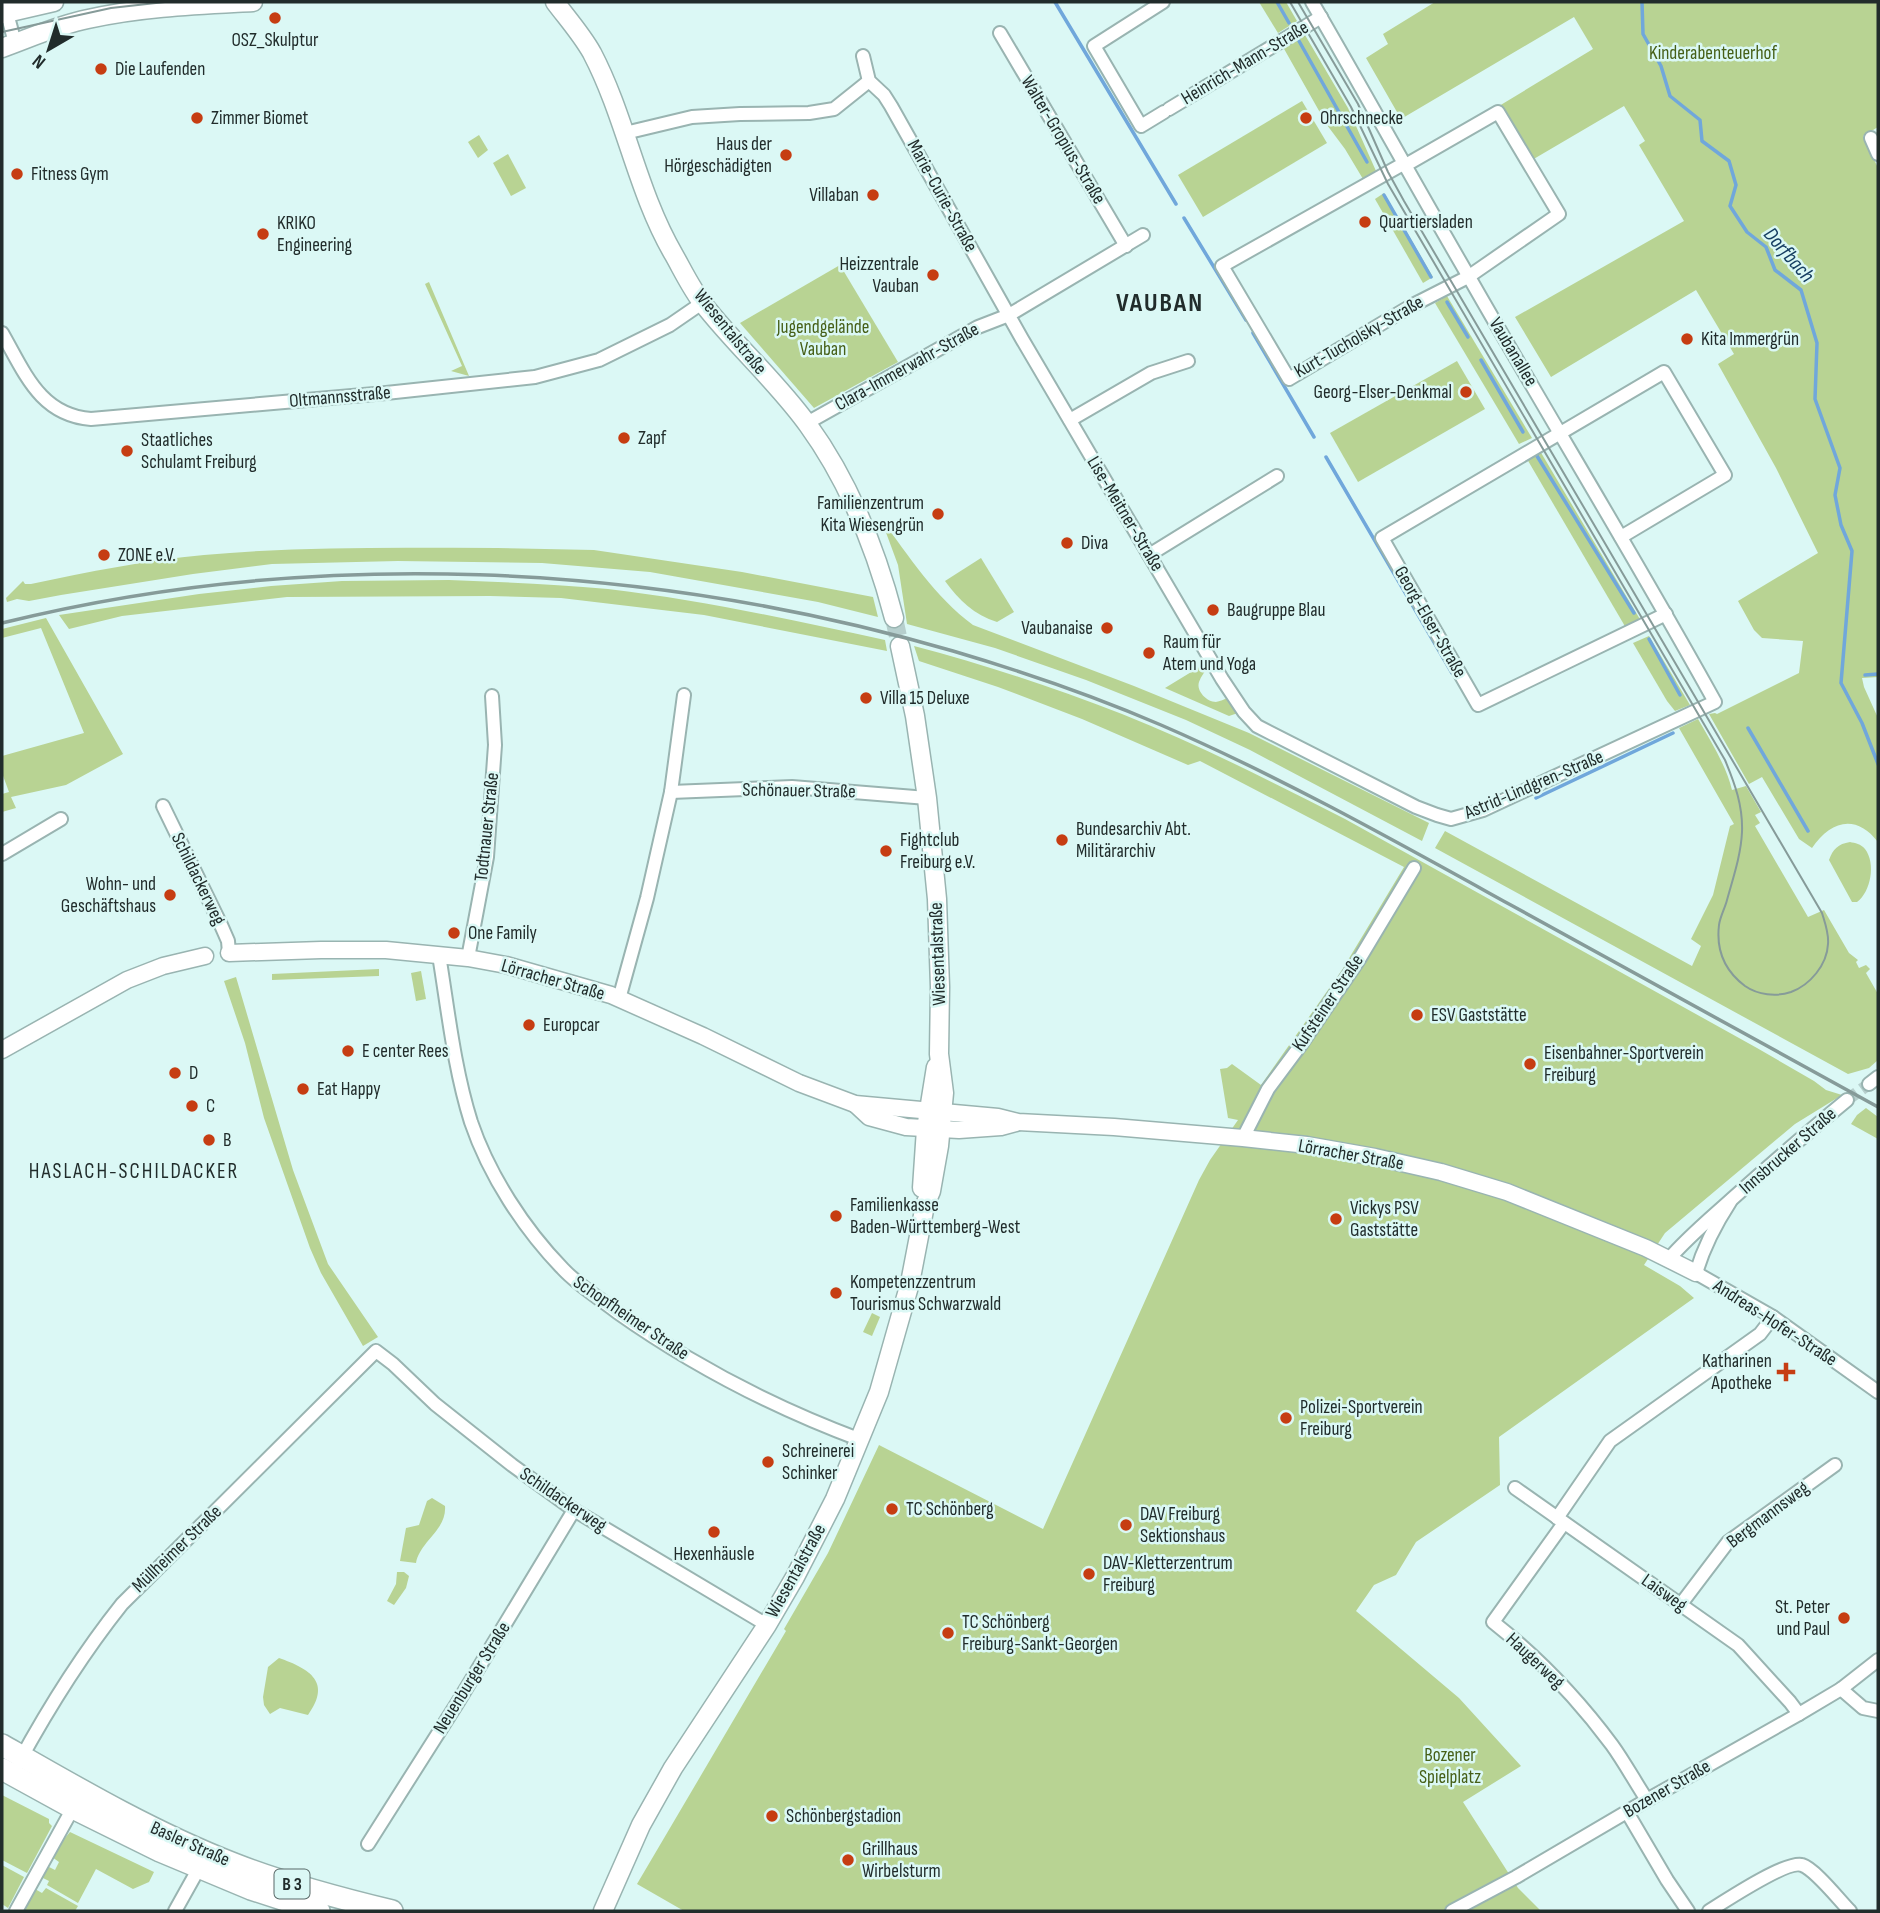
<svg xmlns="http://www.w3.org/2000/svg" width="1880" height="1913" viewBox="0 0 1880 1913" font-family="'Sofia Sans Condensed',sans-serif">
	<rect width="100%" height="100%" fill="#dbf8f5"/>
	<!-- green -->
	<g fill="#b8d393">
		<path d="M1259 2H1286L1297 21 1278 33Z"/>
		<path d="M1435 2H1878V127L1863 136 1878 168V677L1862 678 1864 687 1878 718V842C1856 813 1830 821 1812 848L1799 839 1762 777 1749 784 1709 714 1715 713 1717 714 1799 673 1803 641 1762 638 1754 630 1738 601 1818 553 1776 468 1718 364 1734 354 1696 290 1551 377 1515 317 1684 221 1639 145 1645 141 1624 106 1532 160 1499 106 1593 49 1574 17 1401 119 1366 58 1388 44 1383 34Z"/>
		<path d="M1305 35 1348 108 1376 171 1363 179 1345 149 1327 125 1283 47Z"/>
		<path d="M1302 101 1327 143 1203 217 1178 175Z"/>
		<path d="M479 135 488 150 478 158 468 142Z"/>
		<path d="M508 154 526 188 511 196 493 163Z"/>
		<path d="M1384 193 1433 277 1423 283 1375 199Z"/>
		<path d="M840 265 898 362 814 408 740 323Z"/>
		<path d="M429 282 469 376 451 371 462 366 425 284Z"/>
		<path d="M1447 296 1532 438 1519 444 1435 303Z"/>
		<path d="M1457 361 1485 409 1358 482 1330 433Z"/>
		<path d="M1540 451 1641 621 1626 628 1527 459Z"/>
		<path d="M881 519C909 556 935 597 973 625L1134 686 1249 733 1429 823 1422 841 1250 750 1186 720 1086 680 995 648 907 624 898 565Z"/>
		<path d="M497 548 594 550 742 572 873 597 878 617 818 602 650 572 542 563 398 561 272 564 193 574 61 595 29 601 17 599 7 602 6 598 23 581 25 584H31C89 572 146 560 204 555 301 546 400 548 497 548Z"/>
		<path d="M981 558 1014 612 997 622C974 615 959 600 945 581Z"/>
		<path d="M449 580C502 582 555 584 608 589 702 600 793 620 885 640L887 651 704 615 561 598 490 596 287 597 122 616 69 629 59 615 199 594 271 586 342 581Z"/>
		<path d="M46 618 123 754 66 785 11 797 16 808 2 812V794L9 792 2 773V756L84 733 41 628 2 638V629Z"/>
		<path d="M1649 636 1690 705 1675 711 1667 701 1633 643Z"/>
		<path d="M914 646C984 664 1054 688 1122 714 1198 744 1272 782 1345 819L1757 1048 1814 1081 1826 1090 1842 1095 1795 1124 1665 1233 1644 1265 1680 1286 1694 1298 1499 1437 1500 1485 1416 1542 1396 1575 1374 1585 1356 1611 1459 1698 1521 1766 1463 1802 1518 1888 1541 1911H684L637 1884 786 1631 784 1629 828 1553 879 1445 1043 1529 1199 1180 1210 1160 1238 1120 1228 1118 1220 1069 1227 1068 1232 1064 1261 1085 1342 970 1404 867 1200 761 1188 765 1082 719 998 687 919 661Z"/>
		<path d="M1206 663 1208 666C1205 672 1201 676 1199 682 1196 691 1207 702 1216 702 1217 702 1226 699 1227 698L1238 713 1229 716 1165 688Z"/>
		<path d="M1698 719C1711 742 1726 765 1732 790L1746 786 1761 812 1755 815 1760 823 1755 826 1808 917 1824 910 1849 953 1858 960 1856 962 1859 968 1866 965 1870 969 1866 973 1878 994V1060L1869 1068 1848 1074 1435 848 1445 831 1692 966 1701 946 1691 939 1713 895 1730 826 1734 824 1679 728Z"/>
		<path d="M1850 842C1855 843 1861 844 1865 849 1876 863 1871 892 1857 902H1852L1829 860C1833 849 1838 844 1850 842Z"/>
		<path d="M379 969V976L272 980V974Z"/>
		<path d="M421 971 426 999 416 1001 411 973Z"/>
		<path d="M236 977 293 1170 328 1264 378 1337 363 1346 321 1273 310 1248 264 1118 245 1043 224 981Z"/>
		<path d="M1866 1108 1878 1117V1139L1851 1124 1857 1115Z"/>
		<path d="M872 1313 880 1317 872 1336 863 1332Z"/>
		<path d="M432 1498 445 1506C447 1530 420 1541 416 1563L400 1561 406 1528 419 1525 427 1501Z"/>
		<path d="M397 1572H404L409 1576 406 1588 394 1605 387 1601 396 1584Z"/>
		<path d="M279 1658C310 1669 332 1682 308 1715L280 1708 270 1714 264 1705 263 1697 268 1667Z"/>
		<path d="M2 1795 49 1819V1823L52 1826 27 1873 2 1860Z"/>
		<path d="M70 1832 154 1872 149 1882 133 1889 96 1869 78 1903 47 1885 49 1881 41 1877 47 1866 55 1870 59 1862 52 1857 59 1845Z"/>
		<path d="M2 1865 24 1877 8 1908 2 1904Z"/>
		<path d="M46 1888 78 1906 75 1911 23 1910 35 1889 42 1893Z"/>
	</g>
	<g fill="none" stroke-linecap="round" stroke-linejoin="round">
		<!-- stream -->
		<g stroke="#70a7db" stroke-width="3.5">
			<path d="M1055 2 1176 204"/>
			<path d="M1277 2 1289 23"/>
			<path d="M1642 2 1643 34 1661 66 1670 96 1700 120 1702 141 1729 161 1736 185 1730 206 1747 232 1766 247 1775 270 1801 290 1817 343 1815 399 1840 468 1835 495 1841 525 1852 551 1841 683 1862 723 1878 764"/>
			<path d="M1299 41 1367 162"/>
			<path d="M1384 195 1431 277"/>
			<path d="M1184 218 1246 320"/>
			<path d="M1447 302 1468 337"/>
			<path d="M1253 333 1314 437"/>
			<path d="M1481 360 1523 432"/>
			<path d="M1537 456 1634 613"/>
			<path d="M1326 457 1452 673"/>
			<path d="M1649 639 1680 695"/>
			<path d="M1865 675 1878 674"/>
			<path d="M1748 728 1808 831"/>
			<path d="M1536 798 1673 733"/>
		</g>
		<!-- minor-tunnel -->
		<path stroke="#b6cfcd" stroke-width="12" stroke-dasharray="12 6" stroke-linecap="butt" d="M1847 1100 1869 1084"/>
		<!-- secondary-tunnel -->
		<path stroke="#b6cfcd" stroke-width="18" stroke-dasharray="18 9" stroke-linecap="butt" d="M894 618 900 646"/>
		<defs>
			<g id="minor">
				<path d="M4 2 15 43"/>
				<path d="M1163 2 1094 46 1141 126 1164 112"/>
				<path d="M1000 33 1126 246"/>
				<path d="M863 56 869 81 884 95 891 106 1022 339 1222 679 1244 712 1257 726 1416 807 1437 815 1451 819 1483 810 1715 702C1636 559 1550 419 1469 277 1416 186 1365 93 1312 2"/>
				<path d="M1169 109 1321 17"/>
				<path d="M625 133 692 117 740 114 809 113 834 109 869 81"/>
				<path d="M1871 138 1878 154"/>
				<path d="M1403 164 1222 266 1289 379 1411 306 1468 277 1559 214 1498 112 1404 166"/>
				<path d="M2 333C25 373 40 415 91 419L386 393 535 377 599 360 670 325 702 303"/>
				<path d="M1070 420 1151 373 1188 361"/>
				<path d="M807 423 978 327 1009 315 1143 235"/>
				<path d="M1621 537 1725 475 1664 372 1382 538 1478 705 1666 614"/>
				<path d="M1149 555 1277 476"/>
				<path d="M671 792 792 787 927 798"/>
				<path d="M163 806 221 925 228 941 229 953"/>
				<path d="M2 854 61 819"/>
				<path d="M439 955C448 1010 454 1068 471 1122 489 1175 524 1229 563 1269 579 1286 599 1298 617 1312 692 1365 775 1408 861 1440"/>
				<path d="M468 958 487 857 495 745 492 696"/>
				<path d="M619 999 647 898 671 792 684 695"/>
				<path d="M1869 1084 1878 1077"/>
				<path d="M1243 1138 1268 1089 1300 1046 1360 958 1414 868"/>
				<path d="M1730 1202C1715 1225 1704 1246 1696 1273L1773 1317 1878 1392"/>
				<path d="M1669 1259C1688 1237 1710 1219 1732 1199 1770 1165 1808 1132 1847 1100"/>
				<path d="M1515 1488 1738 1645 1790 1702 1799 1714"/>
				<path d="M1557 1518 1610 1441 1760 1334 1773 1317"/>
				<path d="M1564 1523 1493 1622C1539 1658 1577 1698 1612 1745 1625 1763 1635 1782 1647 1800"/>
				<path d="M1681 1604 1728 1542 1835 1465"/>
				<path d="M1841 1689 1863 1708 1878 1711"/>
				<path d="M19 1762C49 1707 83 1653 122 1604L376 1351 393 1364 435 1404 512 1465 574 1510 767 1625"/>
				<path d="M1627 1812 1667 1880 1688 1911"/>
				<path d="M368 1844 458 1702 574 1510"/>
				<path d="M16 1911 73 1808"/>
				<path d="M175 1911 199 1868"/>
				<path d="M1452 1911 1516 1877 1647 1800 1799 1714 1841 1689 1878 1660"/>
				<path d="M1709 1911C1725 1901 1787 1860 1802 1865 1815 1869 1840 1901 1850 1911"/>
			</g>
			<g id="tertiary">
				<path d="M229 953 321 950H386L468 958 506 965 611 995 703 1036 799 1083 855 1104 998 1117 1018 1122 1114 1127 1243 1138 1307 1145 1375 1157 1441 1172 1507 1192 1646 1248 1696 1273"/>
				<path d="M2 1050 127 980 163 966 205 956"/>
				<path d="M855 1104 869 1117 906 1127 959 1130 1001 1127 1016 1123"/>
			</g>
			<g id="secondary">
				<path d="M555 2C567 18 582 35 592 53 626 118 637 192 674 255 683 271 692 290 704 305 736 346 778 383 808 425 850 483 876 549 894 618"/>
				<path d="M2 14 54 2"/>
				<path d="M2 48C30 38 58 25 88 19 142 7 198 5 253 2"/>
				<path d="M922 1188 926 1129 936 1067"/>
				<path d="M603 1911 641 1825 673 1768 767 1625 795 1577 835 1499 879 1392 910 1283 925 1205 931 1191 939 1146 944 1093 939 1054 940 987 937 899 927 798 915 716 900 646"/>
			</g>
			<g id="primary">
				<path d="M2 1745C77 1788 152 1832 234 1864 285 1884 338 1898 392 1911"/>
				<path d="M2 1769 73 1808 160 1851 251 1889 319 1911"/>
			</g>
		</defs>
		<!-- minor casing -->
		<use href="#minor" stroke="#99b4b1" stroke-width="16"/>
		<!-- tertiary casing -->
		<use href="#tertiary" stroke="#99b4b1" stroke-width="19"/>
		<!-- secondary casing -->
		<use href="#secondary" stroke="#99b4b1" stroke-width="21"/>
		<!-- primary casing -->
		<use href="#primary" stroke="#99b4b1" stroke-width="24"/>
		<!-- minor -->
		<use href="#minor" stroke="#fff" stroke-width="12"/>
		<!-- tertiary -->
		<use href="#tertiary" stroke="#fff" stroke-width="16"/>
		<!-- secondary -->
		<use href="#secondary" stroke="#fff" stroke-width="18"/>
		<!-- primary -->
		<use href="#primary" stroke="#fff" stroke-width="21"/>
		<!-- tram -->
		<g stroke="#869b99" stroke-width="2">
			<path d="M1290 2 1351 107 1388 184 1725 760C1735 784 1743 806 1742 832 1741 855 1733 878 1727 900 1725 908 1720 917 1719 925 1716 950 1725 971 1745 986 1758 995 1776 997 1791 992 1810 985 1827 965 1828 944 1829 933 1825 923 1822 913L1404 201 1388 172 1358 104 1298 2"/>
			<path d="M2 32 111 8 165 2"/>
		</g>
		<!-- rail -->
		<path stroke="#869b99" stroke-width="3.5" d="M2 623C313 546 647 562 953 651 1024 672 1094 696 1161 725 1281 777 1395 841 1509 904 1632 971 1755 1039 1878 1107"/>
	</g>
	<!-- markers -->
	<g fill="#c63d12" stroke="#dbf8f5" stroke-width="2.5">
		<circle cx="275" cy="18" r="7"/>
		<circle cx="101" cy="69" r="7"/>
		<circle cx="197" cy="118" r="7"/>
		<circle cx="1306" cy="118" r="7"/>
		<circle cx="786" cy="155" r="7"/>
		<circle cx="17" cy="174" r="7"/>
		<circle cx="873" cy="195" r="7"/>
		<circle cx="1365" cy="222" r="7"/>
		<circle cx="263" cy="234" r="7"/>
		<circle cx="933" cy="275" r="7"/>
		<circle cx="1687" cy="339" r="7"/>
		<circle cx="1466" cy="392" r="7"/>
		<circle cx="624" cy="438" r="7"/>
		<circle cx="127" cy="451" r="7"/>
		<circle cx="938" cy="514" r="7"/>
		<circle cx="1067" cy="543" r="7"/>
		<circle cx="104" cy="555" r="7"/>
		<circle cx="1213" cy="610" r="7"/>
		<circle cx="1107" cy="628" r="7"/>
		<circle cx="1149" cy="653" r="7"/>
		<circle cx="866" cy="698" r="7"/>
		<circle cx="1062" cy="840" r="7"/>
		<circle cx="886" cy="851" r="7"/>
		<circle cx="170" cy="895" r="7"/>
		<circle cx="454" cy="933" r="7"/>
		<circle cx="1417" cy="1015" r="7"/>
		<circle cx="529" cy="1025" r="7"/>
		<circle cx="348" cy="1051" r="7"/>
		<circle cx="1530" cy="1064" r="7"/>
		<circle cx="175" cy="1073" r="7"/>
		<circle cx="303" cy="1089" r="7"/>
		<circle cx="192" cy="1106" r="7"/>
		<circle cx="209" cy="1140" r="7"/>
		<circle cx="836" cy="1216" r="7"/>
		<circle cx="1336" cy="1219" r="7"/>
		<circle cx="836" cy="1293" r="7"/>
		<path d="M1782.5 1361.5h7v7h7v7h-7v7h-7v-7h-7v-7h7z"/>
		<circle cx="1286" cy="1418" r="7"/>
		<circle cx="768" cy="1462" r="7"/>
		<circle cx="892" cy="1509" r="7"/>
		<circle cx="1126" cy="1525" r="7"/>
		<circle cx="714" cy="1532" r="7"/>
		<circle cx="1089" cy="1574" r="7"/>
		<circle cx="1844" cy="1618" r="7"/>
		<circle cx="948" cy="1633" r="7"/>
		<circle cx="772" cy="1816" r="7"/>
		<circle cx="848" cy="1860" r="7"/>
	</g>
	<g text-anchor="middle" dominant-baseline="central" stroke-width="5" stroke-linejoin="round" paint-order="stroke">
		<!-- shield labels -->
		<rect fill="#dbf8f5" stroke="#596968" stroke-width="2" x="274.5" y="1869.5" width="35" height="29" rx="5"/>
		<g font-size="18" font-weight="bold" fill="#212c2b">
			<text x="292" y="1884">B 3</text>
		</g>
		<!-- poi labels -->
		<g font-size="19" fill="#212c2b" stroke="#dbf8f5" text-anchor="start">
			<text x="275" y="40" text-anchor="middle">OSZ_Skulptur</text>
			<text x="115" y="69">Die Laufenden</text>
			<text x="211" y="118">Zimmer Biomet</text>
			<text x="1320" y="118">Ohrschnecke</text>
			<text x="772" y="144" text-anchor="end">Haus der<tspan x="772" dy="22">Hörgeschädigten</tspan></text>
			<text x="31" y="174">Fitness Gym</text>
			<text x="859" y="195" text-anchor="end">Villaban</text>
			<text x="1379" y="222">Quartiersladen</text>
			<text x="277" y="223">KRIKO<tspan x="277" dy="22">Engineering</tspan></text>
			<text x="919" y="264" text-anchor="end">Heizzentrale<tspan x="919" dy="22">Vauban</tspan></text>
			<text x="1701" y="339">Kita Immergrün</text>
			<text x="1452" y="392" text-anchor="end">Georg-Elser-Denkmal</text>
			<text x="638" y="438">Zapf</text>
			<text x="141" y="440">Staatliches<tspan x="141" dy="22">Schulamt Freiburg</tspan></text>
			<text x="924" y="503" text-anchor="end">Familienzentrum<tspan x="924" dy="22">Kita Wiesengrün</tspan></text>
			<text x="1081" y="543">Diva</text>
			<text x="118" y="555">ZONE e.V.</text>
			<text x="1227" y="610">Baugruppe Blau</text>
			<text x="1093" y="628" text-anchor="end">Vaubanaise</text>
			<text x="1163" y="642">Raum für<tspan x="1163" dy="22">Atem und Yoga</tspan></text>
			<text x="880" y="698">Villa 15 Deluxe</text>
			<text x="1076" y="829">Bundesarchiv Abt.<tspan x="1076" dy="22">Militärarchiv</tspan></text>
			<text x="900" y="840">Fightclub<tspan x="900" dy="22">Freiburg e.V.</tspan></text>
			<text x="156" y="884" text-anchor="end">Wohn- und<tspan x="156" dy="22">Geschäftshaus</tspan></text>
			<text x="468" y="933">One Family</text>
			<text x="1431" y="1015">ESV Gaststätte</text>
			<text x="543" y="1025">Europcar</text>
			<text x="362" y="1051">E center Rees</text>
			<text x="1544" y="1053">Eisenbahner-Sportverein<tspan x="1544" dy="22">Freiburg</tspan></text>
			<text x="189" y="1073">D</text>
			<text x="317" y="1089">Eat Happy</text>
			<text x="206" y="1106">C</text>
			<text x="223" y="1140">B</text>
			<text x="850" y="1205">Familienkasse<tspan x="850" dy="22">Baden-Württemberg-West</tspan></text>
			<text x="1350" y="1208">Vickys PSV<tspan x="1350" dy="22">Gaststätte</tspan></text>
			<text x="850" y="1282">Kompetenzzentrum<tspan x="850" dy="22">Tourismus Schwarzwald</tspan></text>
			<text x="1772" y="1361" text-anchor="end">Katharinen<tspan x="1772" dy="22">Apotheke</tspan></text>
			<text x="1300" y="1407">Polizei-Sportverein<tspan x="1300" dy="22">Freiburg</tspan></text>
			<text x="782" y="1451">Schreinerei<tspan x="782" dy="22">Schinker</tspan></text>
			<text x="906" y="1509">TC Schönberg</text>
			<text x="1140" y="1514">DAV Freiburg<tspan x="1140" dy="22">Sektionshaus</tspan></text>
			<text x="714" y="1554" text-anchor="middle">Hexenhäusle</text>
			<text x="1103" y="1563">DAV-Kletterzentrum<tspan x="1103" dy="22">Freiburg</tspan></text>
			<text x="1830" y="1607" text-anchor="end">St. Peter<tspan x="1830" dy="22">und Paul</tspan></text>
			<text x="962" y="1622">TC Schönberg<tspan x="962" dy="22">Freiburg-Sankt-Georgen</tspan></text>
			<text x="786" y="1816">Schönbergstadion</text>
			<text x="862" y="1849">Grillhaus<tspan x="862" dy="22">Wirbelsturm</tspan></text>
		</g>
		<!-- park labels -->
		<g font-size="19" fill="#465f17" stroke="#dbf8f5">
			<text x="1713" y="53">Kinderabenteuerhof</text>
			<text x="823" y="327">Jugendgelände<tspan x="823" dy="22">Vauban</tspan></text>
			<text x="1450" y="1755">Bozener<tspan x="1450" dy="22">Spielplatz</tspan></text>
		</g>
		<!-- street labels -->
		<g font-size="19" fill="#212c2b" stroke="#dbf8f5">
			<text transform="translate(1245 63) rotate(-31)">Heinrich-Mann-Straße</text>
			<text transform="translate(1063 140) rotate(59)">Walter-Gropius-Straße</text>
			<text transform="translate(942 196) rotate(61)">Marie-Curie-Straße</text>
			<text transform="translate(730 332) rotate(51)">Wiesentalstraße</text>
			<text transform="translate(1359 337) rotate(-30)">Kurt-Tucholsky-Straße</text>
			<text transform="translate(1513 352) rotate(59)">Vaubanallee</text>
			<text transform="translate(907 367) rotate(-29)">Clara-Immerwahr-Straße</text>
			<text transform="translate(340 397) rotate(-5)">Oltmannsstraße</text>
			<text transform="translate(1125 514) rotate(59)">Lise-Meitner-Straße</text>
			<text transform="translate(1430 622) rotate(60)">Georg-Elser-Straße</text>
			<text transform="translate(1534 785) rotate(-23)">Astrid-Lindgren-Straße</text>
			<text transform="translate(799 791) rotate(1)">Schönauer Straße</text>
			<text transform="translate(487 827) rotate(-84)">Todtnauer Straße</text>
			<text transform="translate(198 879) rotate(64)">Schildackerweg</text>
			<text transform="translate(938 954) rotate(-92)">Wiesentalstraße</text>
			<text transform="translate(553 980) rotate(16)">Lörracher Straße</text>
			<text transform="translate(1328 1003) rotate(-56)">Kufsteiner Straße</text>
			<text transform="translate(1788 1151) rotate(-41)">Innsbrucker Straße</text>
			<text transform="translate(1351 1155) rotate(10)">Lörracher Straße</text>
			<text transform="translate(631 1318) rotate(34)">Schopfheimer Straße</text>
			<text transform="translate(1775 1323) rotate(33)">Andreas-Hofer-Straße</text>
			<text transform="translate(563 1500) rotate(34)">Schildackerweg</text>
			<text transform="translate(1768 1515) rotate(-37)">Bergmannsweg</text>
			<text transform="translate(177 1549) rotate(-44)">Müllheimer Straße</text>
			<text transform="translate(796 1571) rotate(-61)">Wiesentalstraße</text>
			<text transform="translate(1664 1593) rotate(35)">Laisweg</text>
			<text transform="translate(1535 1661) rotate(43)">Haugerweg</text>
			<text transform="translate(472 1678) rotate(-58)">Neuenburger Straße</text>
			<text transform="translate(1667 1789) rotate(-30)">Bozener Straße</text>
			<text transform="translate(190 1844) rotate(24)">Basler Straße</text>
		</g>
		<!-- water labels -->
		<g font-size="21" font-style="italic" fill="#173f62" stroke="#dbf8f5">
			<text transform="translate(1789 255) rotate(49)">Dorfbach</text>
		</g>
		<!-- neighbourhood labels -->
		<g font-size="21" letter-spacing="2" fill="#212c2b" stroke="#dbf8f5">
			<text x="134" y="1171">HASLACH-SCHILDACKER</text>
		</g>
		<!-- district labels -->
		<g font-size="26" font-weight="bold" letter-spacing="2" fill="#212c2b" stroke="#dbf8f5">
			<text x="1160" y="303">VAUBAN</text>
		</g>
	</g>
	<!-- border -->
	<rect width="1880" height="1913" fill="none" stroke="#212c2b" stroke-width="7"/>
	<!-- north arrow -->
	<g transform="translate(49 49) rotate(219)" stroke="#dbf8f5" stroke-width="5" paint-order="stroke">
	<path d="M0-5L12 26L0 18L-12 26Z" fill="#212c2b"/>
	<text y="-10" font-size="19" font-weight="bold" text-anchor="middle" fill="#212c2b">N</text>
	</g>
</svg>
